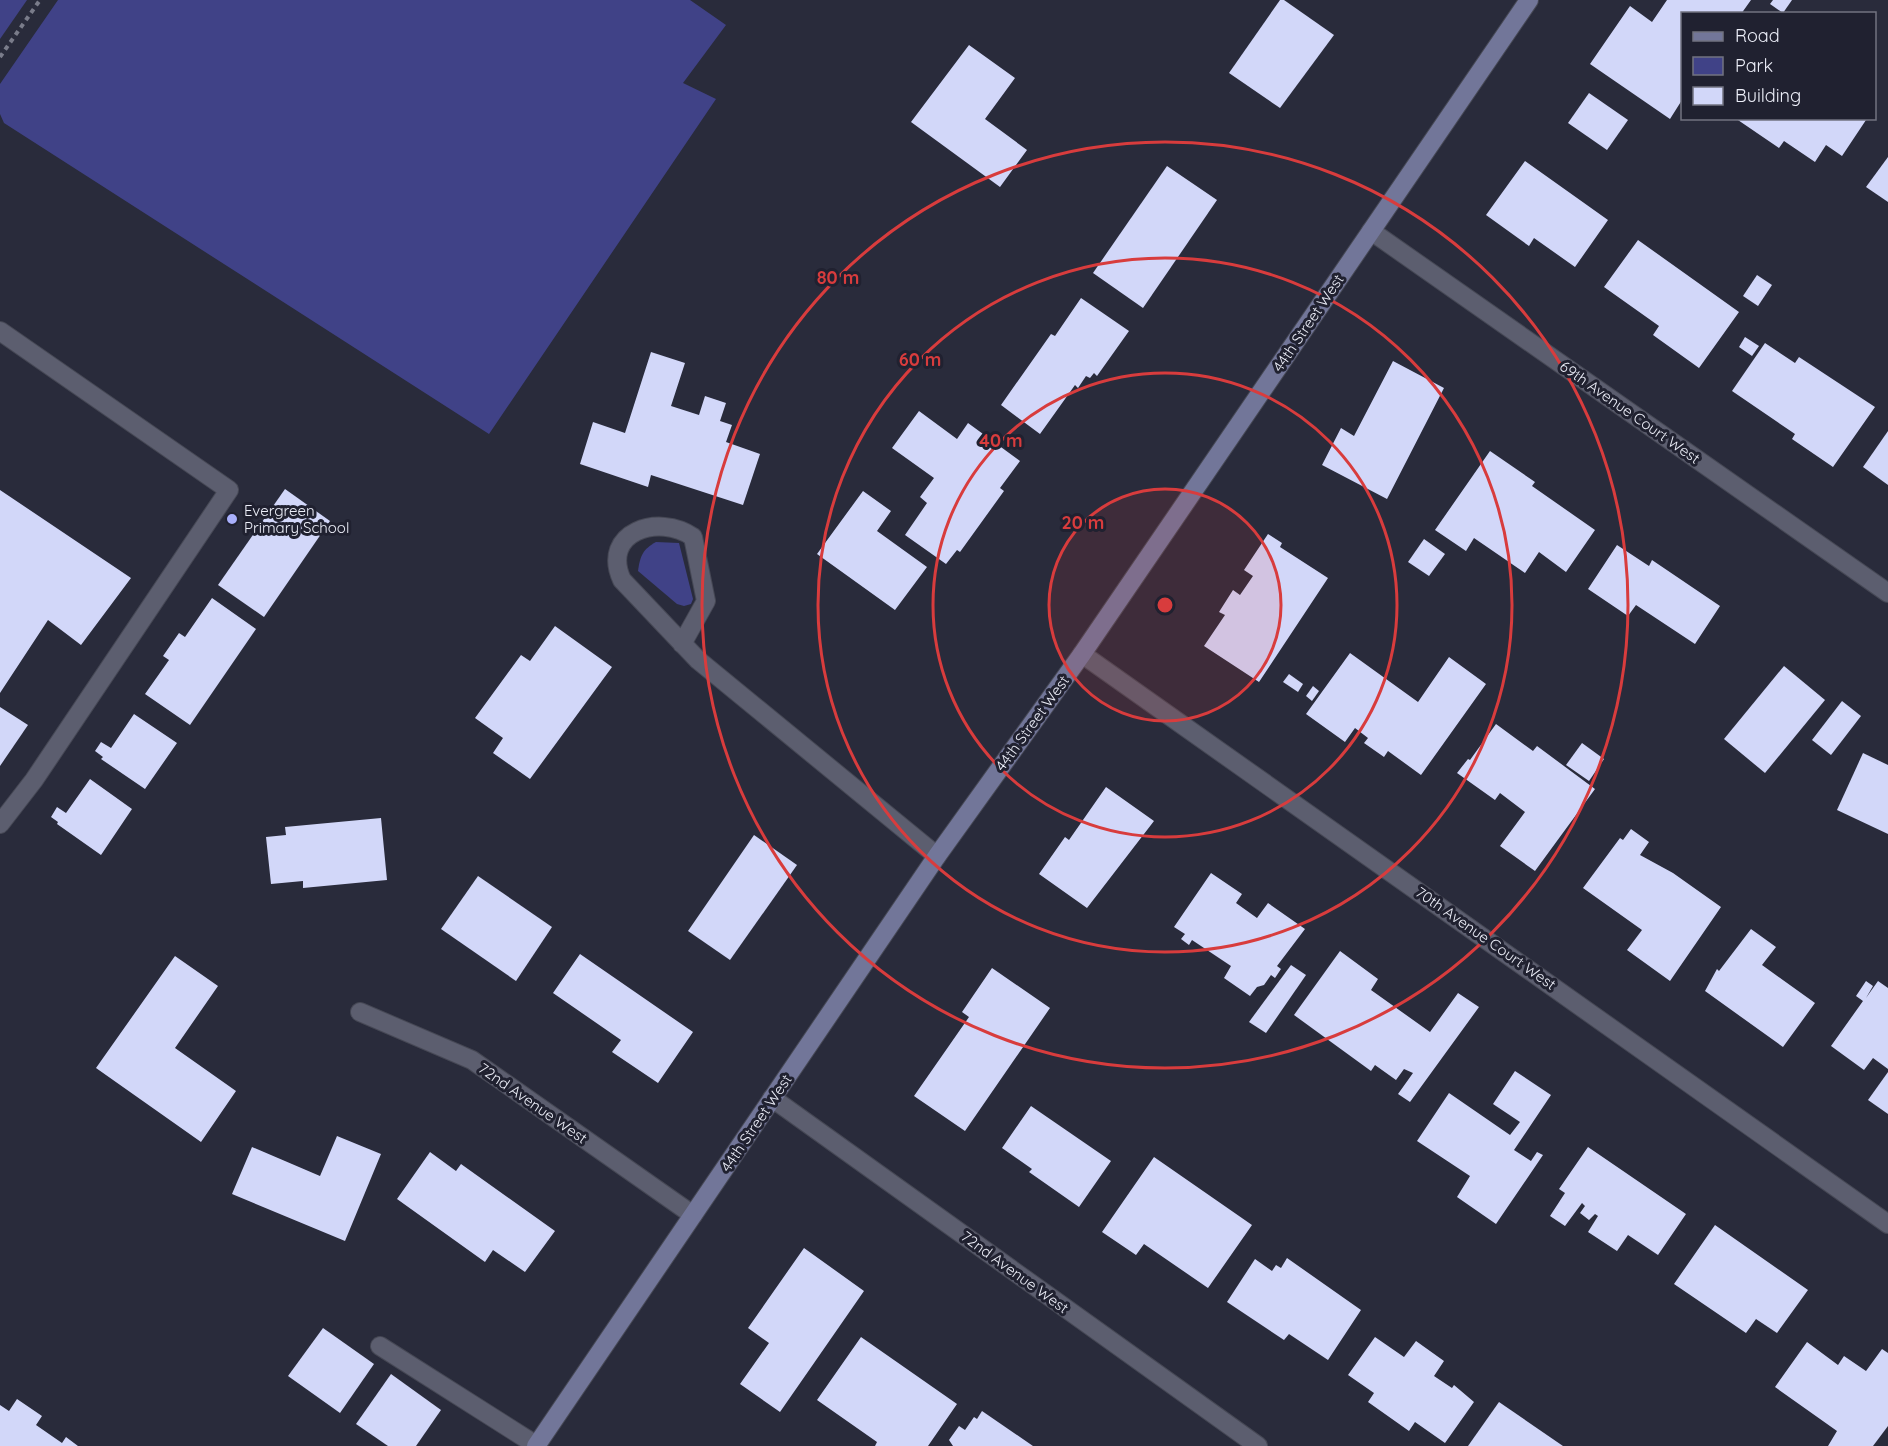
<svg xmlns="http://www.w3.org/2000/svg" width="1888" height="1446" viewBox="0 0 1888 1446" font-family="Quicksand,sans-serif">
	<rect width="100%" height="100%" fill="#292b3b"/>
	<!-- green -->
	<g fill="#404287">
		<path d="M0 0H27L0 39Z"/>
		<path d="M58 0H690L726 25 683 83 716 99 489 434 4 123 0 114V84Z"/>
		<path d="M656 542 679 543 693 599 691 604 684 606 677 604 638 571C640 556 643 549 656 542Z"/>
	</g>
	<!-- building -->
	<g fill="#d2d7f9">
		<path d="M1280 0H1284L1334 35 1280 108 1229 73Z"/>
		<path d="M1667 0H1751L1741 14H1682V100L1670 119 1590 64 1630 6 1652 22Z"/>
		<path d="M1773 0H1792L1783 13 1770 4Z"/>
		<path d="M969 45 1015 78 985 119 1027 150 1000 187 911 122Z"/>
		<path d="M1589 93 1628 120 1607 150 1568 123Z"/>
		<path d="M1735 118H1864L1866 120 1842 156 1826 145 1815 162 1784 141 1779 148Z"/>
		<path d="M1888 157V202L1866 187Z"/>
		<path d="M1525 161 1608 220 1575 267 1534 238 1529 246 1486 215Z"/>
		<path d="M1167 166 1217 200 1143 308 1093 273Z"/>
		<path d="M1638 240 1739 312 1699 368 1653 335 1659 326 1604 287Z"/>
		<path d="M1757 275 1772 285 1758 306 1743 296Z"/>
		<path d="M1081 298 1129 331 1097 376 1094 373 1090 378 1086 376 1078 388 1075 385 1040 434 1001 405 1051 334 1055 336Z"/>
		<path d="M1745 337 1759 346 1752 356 1739 347Z"/>
		<path d="M1765 343 1795 363 1799 357 1875 407 1833 467 1792 439 1795 434 1732 391Z"/>
		<path d="M651 352 685 363 671 406 699 415 705 396 726 403 720 421 732 425 726 442 760 454 743 505 651 475 648 487 580 464 593 422 625 433Z"/>
		<path d="M1393 361 1444 388 1387 499 1322 465 1341 428 1354 436Z"/>
		<path d="M919 411 957 439 968 423 1020 461 1000 488 1004 491 960 552 957 550 946 564 905 535 927 503 920 497 934 478 892 448Z"/>
		<path d="M1888 431V485L1863 467Z"/>
		<path d="M1490 451 1535 482 1532 486 1595 530 1566 572 1539 552 1525 573 1474 538 1466 551 1435 530Z"/>
		<path d="M285 489 330 521 264 617 218 585Z"/>
		<path d="M0 490 131 578 81 645 48 620 0 693Z"/>
		<path d="M863 491 891 511 877 531 927 567 895 610 817 554Z"/>
		<path d="M1268 534 1282 543 1280 547 1328 578 1259 682 1204 646 1225 615 1219 612 1233 590 1240 595 1253 576 1244 570Z"/>
		<path d="M1424 539 1445 554 1429 576 1408 562Z"/>
		<path d="M1617 545 1649 566 1652 560 1720 606 1695 644 1636 605 1628 616 1588 589Z"/>
		<path d="M212 598 256 629 190 725 145 694 169 660 163 656 179 633 185 637Z"/>
		<path d="M555 626 612 667 530 779 493 753 503 738 475 718 521 655 530 661Z"/>
		<path d="M1350 653 1418 702 1449 657 1486 684 1421 775 1388 751 1384 757 1364 743 1368 738 1355 728 1345 742 1306 714Z"/>
		<path d="M1784 666 1825 700 1765 773 1724 739Z"/>
		<path d="M1289 674 1303 684 1298 692 1283 682Z"/>
		<path d="M1313 686 1319 691 1312 701 1306 696Z"/>
		<path d="M1842 701 1861 716 1831 755 1812 740Z"/>
		<path d="M0 707 28 725 0 766Z"/>
		<path d="M134 714 177 743 145 789 101 759 103 757 95 751 101 742 111 748Z"/>
		<path d="M1496 724 1533 751 1537 746 1595 789 1535 871 1500 846 1525 812 1500 793 1495 800 1457 773 1468 759 1470 760Z"/>
		<path d="M1582 743 1604 759 1589 781 1566 765Z"/>
		<path d="M1863 753 1888 765V834L1837 810Z"/>
		<path d="M90 779 132 809 101 855 57 824 58 822 51 817 57 807 66 813Z"/>
		<path d="M1106 787 1154 821 1087 908 1039 874 1065 837 1069 840Z"/>
		<path d="M381 818 387 880 303 888V881L271 884 266 837 286 835 285 827Z"/>
		<path d="M1631 829 1649 842 1640 855 1673 873 1721 907 1670 981 1627 950 1642 930 1583 888 1620 838 1623 840Z"/>
		<path d="M754 835 797 865 730 960 688 931Z"/>
		<path d="M1211 873 1242 894 1236 903 1257 918 1268 903 1305 929 1277 966 1281 969 1275 978 1271 975 1264 985 1257 987 1250 996 1224 978 1231 966 1192 940 1189 945 1181 939 1185 934 1174 927Z"/>
		<path d="M478 876 552 927 516 981 441 929Z"/>
		<path d="M1751 929 1776 947 1762 965 1815 1003 1783 1047 1705 991 1717 969 1719 971Z"/>
		<path d="M1340 951 1378 979 1371 990 1430 1032 1458 993 1479 1007 1410 1102 1398 1094 1413 1073 1404 1069 1396 1080 1375 1065 1371 1071 1294 1015Z"/>
		<path d="M580 954 693 1032 658 1083 612 1052 621 1040 553 993Z"/>
		<path d="M175 956 218 986 175 1048 236 1091 201 1142 96 1068Z"/>
		<path d="M1291 965 1306 975 1266 1033 1249 1022Z"/>
		<path d="M992 968 1050 1008 965 1131 914 1096 969 1017 962 1012Z"/>
		<path d="M1866 981 1873 986 1866 998 1878 981 1888 988V1069L1873 1058 1864 1070 1831 1046 1863 1001 1856 996Z"/>
		<path d="M1515 1071 1551 1095 1514 1150 1531 1161 1537 1152 1543 1155 1496 1224 1457 1197 1470 1176 1417 1141 1449 1093 1510 1135 1520 1122 1493 1104Z"/>
		<path d="M1888 1072V1114L1868 1100Z"/>
		<path d="M1031 1106 1111 1161 1079 1207 1029 1172 1032 1169 1002 1148Z"/>
		<path d="M337 1136 381 1154 345 1241 232 1194 252 1147 320 1176Z"/>
		<path d="M1588 1147 1686 1214 1658 1255 1628 1235 1617 1251 1588 1232 1598 1216 1595 1214 1589 1220 1580 1213 1585 1206 1582 1203 1565 1226 1550 1216 1565 1193 1559 1189Z"/>
		<path d="M430 1152 456 1171 461 1164 555 1231 525 1272 493 1250 485 1262 397 1199Z"/>
		<path d="M1154 1157 1252 1225 1208 1288 1144 1244 1136 1255 1102 1232Z"/>
		<path d="M1715 1225 1808 1290 1777 1333 1756 1319 1746 1333 1674 1284Z"/>
		<path d="M804 1248 864 1291 780 1412 740 1384 769 1343 748 1328Z"/>
		<path d="M1287 1258 1361 1310 1328 1360 1289 1334 1284 1340 1227 1302 1255 1259 1272 1271 1276 1265 1281 1268Z"/>
		<path d="M323 1328 374 1364 340 1413 288 1376Z"/>
		<path d="M861 1337 957 1404 928 1446H875L877 1442 817 1400Z"/>
		<path d="M1375 1337 1404 1357 1416 1341 1444 1361 1434 1376 1452 1388 1454 1385 1474 1402 1445 1443 1415 1422 1409 1431 1368 1402 1374 1393 1348 1375Z"/>
		<path d="M1807 1342 1838 1365 1844 1356 1866 1371 1882 1349 1888 1353V1426L1873 1446H1828L1837 1431 1775 1387Z"/>
		<path d="M391 1374 441 1410 416 1446H388L356 1424Z"/>
		<path d="M17 1399 42 1416 36 1425 62 1443 66 1437 78 1446H0V1405L9 1411Z"/>
		<path d="M1499 1402 1563 1446H1468Z"/>
		<path d="M982 1411 1033 1446H953L949 1440 959 1426 965 1430 974 1417 977 1419Z"/>
	</g>
	<g fill="none" stroke-linecap="round" stroke-linejoin="round">
		<defs>
			<g id="lane">
				<path d="M0 331 229 490 34 780 0 824"/>
				<path d="M682 644 706 601 693 537C659 513 600 532 622 580L698 660 937 856"/>
				<path d="M380 1346 536 1445"/>
			</g>
			<g id="street">
				<path d="M1371 231 1888 593"/>
				<path d="M1082 654 1888 1224"/>
				<path d="M360 1012 472 1060 693 1215"/>
				<path d="M772 1098 1258 1446"/>
			</g>
			<path id="secondary" d="M536 1446 937 856 1082 654 1529 0"/>
		</defs>
		<!-- lane casing -->
		<use href="#lane" stroke="#464855" stroke-width="20"/>
		<!-- street casing -->
		<use href="#street" stroke="#464855" stroke-width="20"/>
		<!-- secondary casing -->
		<use href="#secondary" stroke="#464855" stroke-width="20"/>
		<!-- path -->
		<path stroke="#7a7c8a" stroke-width="4" stroke-dasharray="4.5 4.5" stroke-linecap="butt" d="M0 57 40 0"/>
		<!-- lane -->
		<use href="#lane" stroke="#5c5e6f" stroke-width="18"/>
		<!-- street -->
		<use href="#street" stroke="#5c5e6f" stroke-width="18"/>
		<!-- secondary -->
		<use href="#secondary" stroke="#727699" stroke-width="18"/>
	</g>
	<!-- distance rings -->
	<circle cx="1165" cy="605" r="116" fill="#d83c3d" fill-opacity=".12"/>
	<g fill="none" stroke="#d83c3d" stroke-width="3">
		<circle cx="1165" cy="605" r="116"/>
		<circle cx="1165" cy="605" r="232"/>
		<circle cx="1165" cy="605" r="347"/>
		<circle cx="1165" cy="605" r="463"/>
	</g>
	<!-- markers -->
	<circle fill="#a9b0fc" stroke="#202130" stroke-width="2" cx="232" cy="519" r="6"/>
	<g text-anchor="middle" dominant-baseline="central" stroke-width="6" stroke-linejoin="round" paint-order="stroke">
		<!-- street labels -->
		<g font-size="15" fill="#eceef8" stroke="#202130">
			<text transform="translate(1308 323) rotate(-56)">44th Street West</text>
			<text transform="translate(1630 412) rotate(35)">69th Avenue Court West</text>
			<text transform="translate(1032 723) rotate(-54)">44th Street West</text>
			<text transform="translate(1486 938) rotate(35)">70th Avenue Court West</text>
			<text transform="translate(533 1103) rotate(35)">72nd Avenue West</text>
			<text transform="translate(756 1123) rotate(-56)">44th Street West</text>
			<text transform="translate(1015 1272) rotate(36)">72nd Avenue West</text>
		</g>
		<!-- poi labels -->
		<g font-size="15" fill="#eceef8" stroke="#202130" text-anchor="start">
			<text x="244" y="510">Evergreen<tspan x="244" dy="17">Primary School</tspan></text>
		</g>
	</g>
	<circle cx="1165" cy="605" r="9" fill="#d83c3d" stroke="#202130" stroke-width="3"/>
	<g font-size="18" text-anchor="middle" font-weight="bold" fill="#d83c3d" stroke="#202130" stroke-width="6" stroke-linejoin="round" paint-order="stroke">
		<text x="838" y="284">80 m</text>
		<text x="920" y="366">60 m</text>
		<text x="1001" y="447">40 m</text>
		<text x="1083" y="529">20 m</text>
	</g>
	<!-- legend -->
	<rect x="1681" y="12" width="195" height="108" fill="#202130" stroke="#727380" stroke-width="1.5"/>
	<rect x="1693" y="32" width="30" height="9" fill="#727699" stroke="#727380" stroke-width="1.5"/>
	<text x="1735" y="42" font-size="18" fill="#eceef8">Road</text>
	<rect x="1693" y="57" width="30" height="18" fill="#404287" stroke="#727380" stroke-width="1.5"/>
	<text x="1735" y="72" font-size="18" fill="#eceef8">Park</text>
	<rect x="1693" y="87" width="30" height="18" fill="#d2d7f9" stroke="#727380" stroke-width="1.5"/>
	<text x="1735" y="102" font-size="18" fill="#eceef8">Building</text>
</svg>
